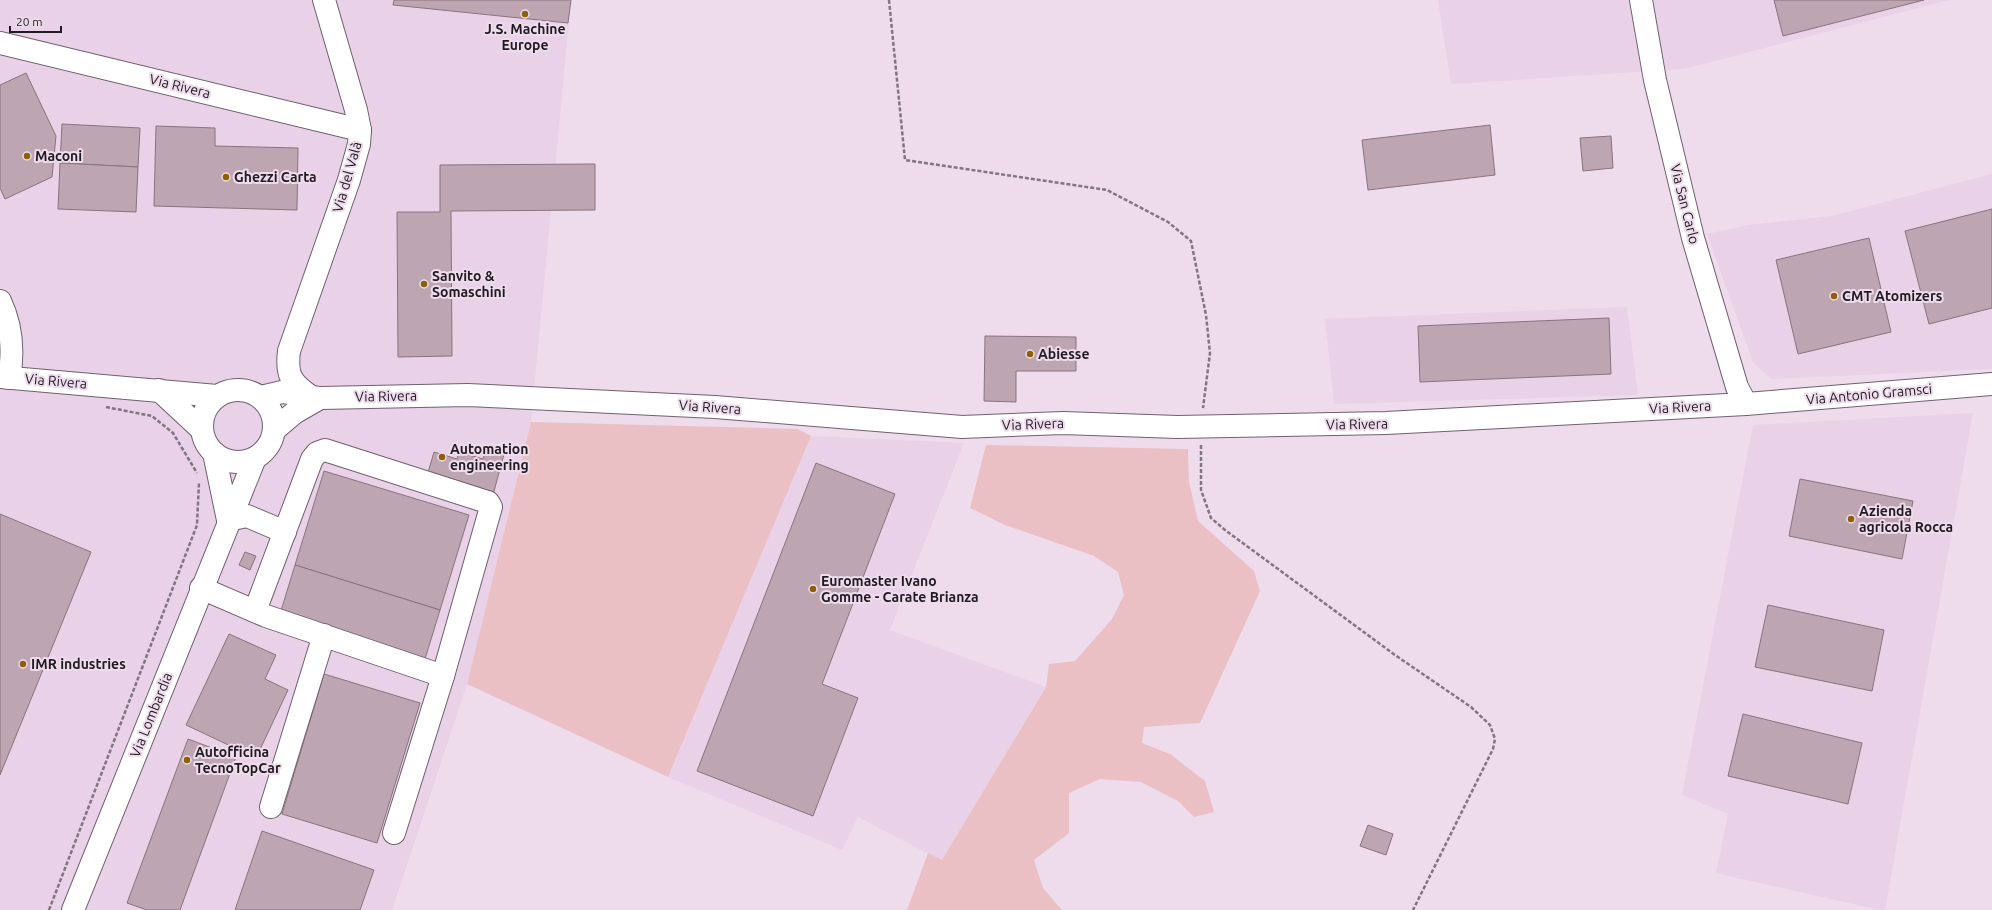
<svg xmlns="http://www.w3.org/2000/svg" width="1992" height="910" viewBox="0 0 1992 910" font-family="Ubuntu,sans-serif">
	<rect width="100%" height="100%" fill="#eedced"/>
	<!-- built -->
	<g fill="#e9d1e8">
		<path d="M0 0H571L531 422 467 684 392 910H0Z"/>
		<path d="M1438 0H1949L1684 69 1451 84Z"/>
		<path d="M1992 174V369L1771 379 1753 362 1707 234 1748 225 1831 216Z"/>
		<path d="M1627 307 1638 395 1334 404 1325 319Z"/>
		<path d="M1973 413 1885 910H1879L1716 873 1728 814 1682 795 1753 425Z"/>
		<path d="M811 436 964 443 890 630 1046 687 942 861 858 817 842 850 668 777Z"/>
	</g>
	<!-- green -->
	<g fill="#eac0c5">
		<path d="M531 422 798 429 811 436 668 777 467 684Z"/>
		<path d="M986 445 1188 449 1189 482 1198 521 1254 571 1260 591 1200 723 1144 727 1142 743 1170 754 1205 781 1214 812 1194 817 1178 801 1141 782 1100 779 1069 793V833L1034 860 1043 888 1062 910H907L928 853 942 860 1046 687 1049 664 1075 661 1112 619 1124 595 1118 572 1094 556 1005 525 970 508Z"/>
	</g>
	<!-- building -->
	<g fill="#bda6b1" stroke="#89737d">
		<path d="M394 0H571L568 23 393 5Z"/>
		<path d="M1774 0H1924L1783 36Z"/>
		<path d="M26 73 56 136 52 177 5 199 0 188V85Z"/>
		<path d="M62 124 140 128 138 167 60 163Z"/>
		<path d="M1490 125 1495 175 1368 190 1362 140Z"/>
		<path d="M156 126 215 128V146L298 148 297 210 154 206Z"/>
		<path d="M1611 136 1613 168 1583 171 1580 138Z"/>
		<path d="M60 163 138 167 136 212 58 209Z"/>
		<path d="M595 164V210L451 211 452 356 398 357 397 212H440V165Z"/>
		<path d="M1992 209V308L1929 324 1905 231Z"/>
		<path d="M1869 238 1891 332 1798 354 1776 260Z"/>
		<path d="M1609 318 1611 374 1420 382 1418 326Z"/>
		<path d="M985 336 1076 337V371H1016V402L984 401Z"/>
		<path d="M486 449 504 454 493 495 427 476 434 452 457 459 459 452 483 459Z"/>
		<path d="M816 463 895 494 822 684 858 698 813 816 697 771Z"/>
		<path d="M324 471 469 515 440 610 295 565Z"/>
		<path d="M1800 479 1913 501 1902 559 1789 536Z"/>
		<path d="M0 514 91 552 0 775Z"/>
		<path d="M245 552 256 556 250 570 239 565Z"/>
		<path d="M295 565 440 610 425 659 280 614Z"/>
		<path d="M1768 605 1884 630 1872 691 1755 667Z"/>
		<path d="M229 634 276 655 265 679 288 690 256 758 186 725Z"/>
		<path d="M324 674 420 703 377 843 282 814Z"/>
		<path d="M1743 714 1862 743 1848 804 1728 776Z"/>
		<path d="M188 739 236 757 180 910H147L127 903Z"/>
		<path d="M1368 825 1393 834 1386 855 1360 846Z"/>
		<path d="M262 831 374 870 360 910H235Z"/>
	</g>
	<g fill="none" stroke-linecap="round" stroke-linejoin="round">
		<defs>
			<g id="minor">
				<path d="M1641 0 1655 80 1693 238 1737 387 1746 404"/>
				<path d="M0 43 360 130"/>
				<path d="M0 301C12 326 14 350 9 378"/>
				<path d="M0 377 217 396"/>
				<path d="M159 390 202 430"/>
				<circle cx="238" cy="426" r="36"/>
				<path d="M310 396C291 383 286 375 289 351L349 180 359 144 360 130 356 110 324 0"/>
				<path d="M261 397 282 392 320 398 468 395 715 407 962 427 1063 423 1177 427 1386 423 1746 404 1992 384"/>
				<path d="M274 430 294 413 320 398"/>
				<path d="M214 453 228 520"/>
				<path d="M228 520 247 516 285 532"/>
				<path d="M201 588 266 616 443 676 394 833"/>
				<path d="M255 611 312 459 317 453 325 450 481 500 488 502 491 507 443 676"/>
				<path d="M271 807 324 635"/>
				<path d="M73 910 255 458"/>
			</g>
		</defs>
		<!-- minor casing -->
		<use href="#minor" stroke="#706070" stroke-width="24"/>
		<!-- path -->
		<g stroke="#807580" stroke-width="2.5" stroke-dasharray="4 2" stroke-linecap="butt">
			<path d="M889 0 905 160 1107 190 1168 222 1191 241 1206 315 1210 353 1203 408"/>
			<path d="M106 407 152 416 173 433 197 473"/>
			<path d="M1201 445V490L1211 518 1225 530 1395 655 1471 707 1490 725 1495 739 1493 749 1413 910"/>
			<path d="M49 910 197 525 199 482"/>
		</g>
		<!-- minor -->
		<use href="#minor" stroke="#fff" stroke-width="22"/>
	</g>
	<!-- markers -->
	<g fill="#8d6005" stroke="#eedced" stroke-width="1.5">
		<circle cx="525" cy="14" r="4"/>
		<circle cx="27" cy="156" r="4"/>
		<circle cx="226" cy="177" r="4"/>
		<circle cx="424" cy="284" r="4"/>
		<circle cx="1834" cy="296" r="4"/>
		<circle cx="1030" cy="354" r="4"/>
		<circle cx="442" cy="457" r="4"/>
		<circle cx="1851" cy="519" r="4"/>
		<circle cx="813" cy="589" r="4"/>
		<circle cx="23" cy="664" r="4"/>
		<circle cx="187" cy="760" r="4"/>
	</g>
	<g text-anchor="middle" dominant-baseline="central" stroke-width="4" stroke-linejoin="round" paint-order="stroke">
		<!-- poi labels -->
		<g font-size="14" font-weight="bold" fill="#211b21" stroke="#eedced" text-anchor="start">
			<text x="525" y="29" text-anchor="middle">J.S. Machine<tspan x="525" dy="16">Europe</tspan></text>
			<text x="35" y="156">Maconi</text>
			<text x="234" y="177">Ghezzi Carta</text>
			<text x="432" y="276">Sanvito &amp;<tspan x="432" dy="16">Somaschini</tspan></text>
			<text x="1842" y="296">CMT Atomizers</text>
			<text x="1038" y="354">Abiesse</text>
			<text x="450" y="449">Automation<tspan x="450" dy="16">engineering</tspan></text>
			<text x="1859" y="511">Azienda<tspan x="1859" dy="16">agricola Rocca</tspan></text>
			<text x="821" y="581">Euromaster Ivano<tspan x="821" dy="16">Gomme - Carate Brianza</tspan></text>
			<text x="31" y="664">IMR industries</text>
			<text x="195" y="752">Autofficina<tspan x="195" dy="16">TecnoTopCar</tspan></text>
		</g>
		<!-- street labels -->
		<g font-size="14" fill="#211b21" stroke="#eedced">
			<text transform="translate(180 86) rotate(14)">Via Rivera</text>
			<text transform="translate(347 177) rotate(-74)">Via del Valà</text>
			<text transform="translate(1685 204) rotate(76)">Via San Carlo</text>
			<text transform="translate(56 381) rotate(5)">Via Rivera</text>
			<text transform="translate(1869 394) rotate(-5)">Via Antonio Gramsci</text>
			<text transform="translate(386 396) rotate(-1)">Via Rivera</text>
			<text transform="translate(710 407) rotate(4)">Via Rivera</text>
			<text transform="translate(1680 407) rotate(-3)">Via Rivera</text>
			<text transform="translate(1033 424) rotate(-2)">Via Rivera</text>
			<text transform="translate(1357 424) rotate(-1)">Via Rivera</text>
			<text transform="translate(151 715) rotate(-68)">Via Lombardia</text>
		</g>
	</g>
	<!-- scale -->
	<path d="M10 26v6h51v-6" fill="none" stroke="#211b21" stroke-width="2"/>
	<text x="16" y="26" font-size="12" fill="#211b21" stroke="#eedced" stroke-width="3" paint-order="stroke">20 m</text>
</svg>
